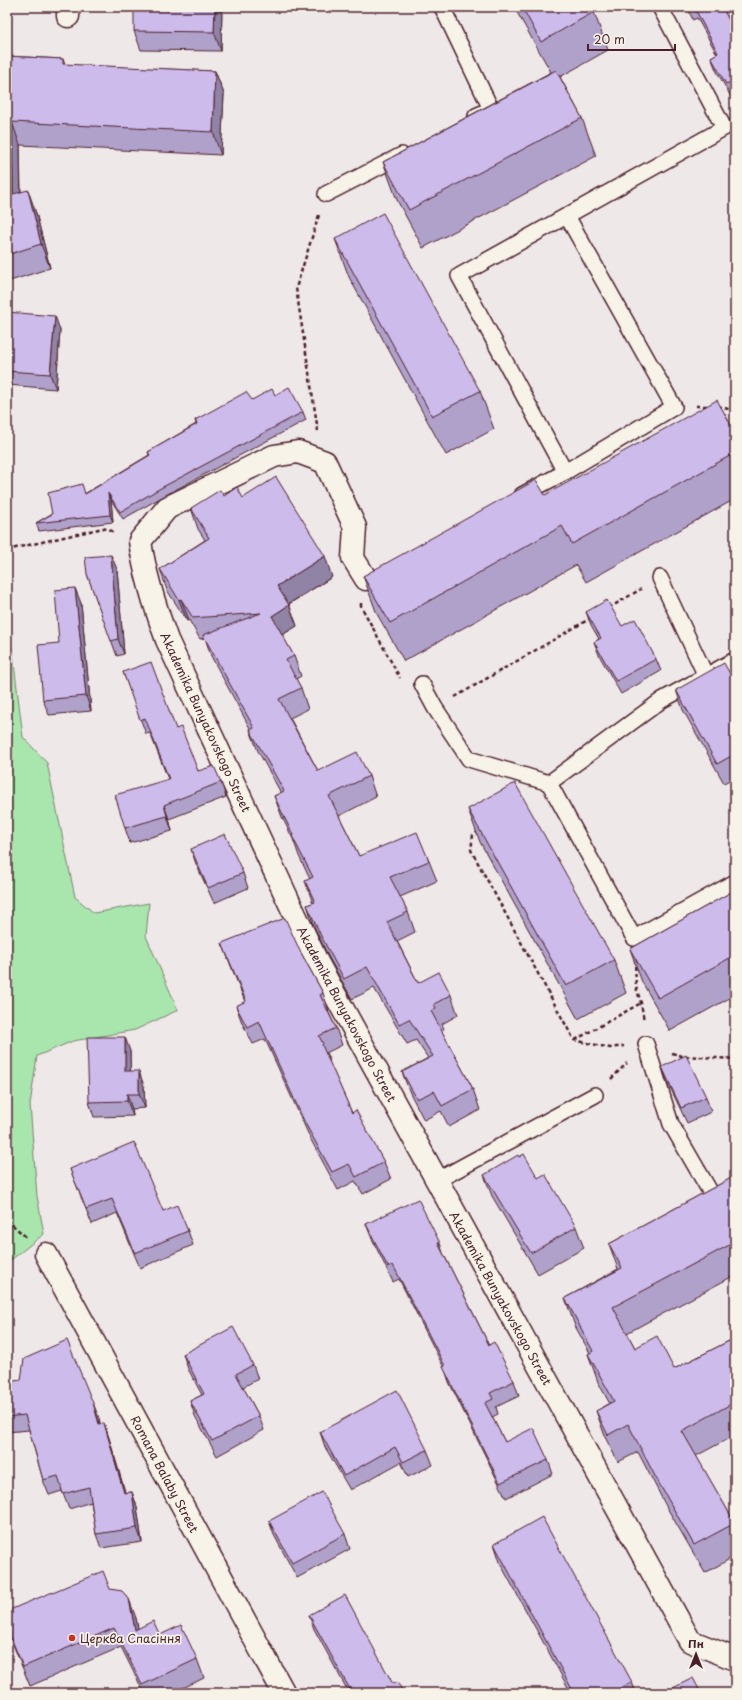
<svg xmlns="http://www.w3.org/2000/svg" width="742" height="1700" viewBox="0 0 742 1700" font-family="'Playpen Sans',sans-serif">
	<rect width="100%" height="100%" fill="#efe8e9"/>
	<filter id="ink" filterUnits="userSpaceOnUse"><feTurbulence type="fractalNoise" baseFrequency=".025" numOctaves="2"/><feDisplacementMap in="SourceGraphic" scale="8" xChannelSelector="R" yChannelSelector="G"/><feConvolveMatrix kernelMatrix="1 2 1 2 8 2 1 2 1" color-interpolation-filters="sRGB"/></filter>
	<g filter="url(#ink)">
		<!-- green -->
		<path fill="#a8e6ad" stroke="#79826c" d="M7 607 23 737 47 763 75 897 94 913 149 903 146 936 178 1010 135 1030 73 1041 37 1056 30 1105 37 1196 44 1234 7 1263Z"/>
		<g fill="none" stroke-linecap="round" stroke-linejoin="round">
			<defs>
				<g id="service">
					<path d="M442 7 491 109 476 116"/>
					<path d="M326 194 402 155"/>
					<path d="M565 472 459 276 724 128 660 7"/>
					<path d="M522 495 565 472 674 407 567 216"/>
					<path d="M660 578 706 676"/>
					<path d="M422 684 435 708 469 759 549 783 634 938 735 882"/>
					<path d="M549 783 662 700 735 660"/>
					<path d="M646 1044 671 1124 715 1200 735 1189"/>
					<path d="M436 1181 595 1095"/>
				</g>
				<g id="minor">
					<path d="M68 7V16"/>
					<path d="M366 579 353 558 355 527 325 462 298 452 274 456 167 508 140 541C145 576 155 607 167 640L317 962 690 1641 735 1659"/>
					<path d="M46 1254 284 1693"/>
				</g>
			</defs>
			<!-- service casing -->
			<use href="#service" stroke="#4a1f2b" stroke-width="18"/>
			<!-- minor casing -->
			<use href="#minor" stroke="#4a1f2b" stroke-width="25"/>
			<!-- path -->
			<g stroke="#4a1f2b" stroke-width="2.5" stroke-dasharray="4 3" stroke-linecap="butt">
				<path d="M696 406H707"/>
				<path d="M718 406 735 411"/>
				<path d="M318 431 296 288 319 215"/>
				<path d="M7 550 103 528 115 532"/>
				<path d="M361 603V606L400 678"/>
				<path d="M609 608 641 589"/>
				<path d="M455 697 591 618"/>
				<path d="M479 831 473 835 471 850 574 1040 610 1048 624 1046"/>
				<path d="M635 959 636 987 641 1003 644 1021"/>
				<path d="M575 1040 641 1003"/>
				<path d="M672 1053 682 1056 735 1059"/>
				<path d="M611 1079 627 1063"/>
				<path d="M7 1220 26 1237"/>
			</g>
			<!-- service -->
			<use href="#service" stroke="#f7f3e8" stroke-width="15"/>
			<!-- minor -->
			<use href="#minor" stroke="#f7f3e8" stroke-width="22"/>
		</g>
		<!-- wall -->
		<g fill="#b0a1cb" stroke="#4a1f2b">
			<path d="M222 7 221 51 141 50 134 31Z"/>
			<path d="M514 7H591L594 12 608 50 560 77 582 118 596 156 423 248 397 200 383 162 551 72Z"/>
			<path d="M687 7H733L735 13V21L731 24 735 31V95L731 97 716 70 711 57 717 54 697 18 693 20Z"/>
			<path d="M7 56 63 59 65 65 215 71 224 94 221 155 20 145 21 192 36 213 50 268 7 282Z"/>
			<path d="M335 239 480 391 494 429 446 455 349 277Z"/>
			<path d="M735 268V286L732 280 729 271Z"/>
			<path d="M7 312 60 330 56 389 7 385Z"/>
			<path d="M275 395 303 412 306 420 162 497 123 519 111 500 113 522 39 531 36 523 149 455 148 452 196 424 195 420 252 400Z"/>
			<path d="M735 432V499L586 582 576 565 404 661 377 614 363 576 545 495Z"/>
			<path d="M224 496 243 498 332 577 289 604 297 626 282 635 294 656 301 676 296 679 301 688 308 709 290 718 318 771 369 776 376 797 339 816 359 856 429 861 437 881 400 897 408 912 415 932 397 941 418 983 451 995 458 1015 442 1024 444 1029 441 1030 473 1089 480 1110 449 1127 441 1111 424 1120 410 1093 402 1072 428 1058 416 1040 407 1044 374 988 352 999 328 956 314 926 307 905 313 903 305 881 310 879 299 856 293 839 282 817 274 796 281 793 258 751 250 730H251L211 656 205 638 200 639 189 620 187 621 167 590 160 569 205 540 198 529 191 508Z"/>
			<path d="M117 569 124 654 117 656 87 574Z"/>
			<path d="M81 603 91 711 49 715 43 700 59 643Z"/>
			<path d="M586 612 622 626 656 659 661 671 621 694 599 655 594 642 599 639 591 625Z"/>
			<path d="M123 672 176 729 198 771 221 782 226 797 169 819 172 831 130 843 125 828 168 779 150 733 146 734Z"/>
			<path d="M735 683V777L724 783 683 710 676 690Z"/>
			<path d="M468 809 614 960 626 993 578 1019 480 842Z"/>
			<path d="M191 849 243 873 248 888 214 903 196 864Z"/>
			<path d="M735 890V995L670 1031 642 982 630 949Z"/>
			<path d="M222 943 300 951 323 993 329 1011H328L336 1028 342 1045 326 1053 330 1061 329 1062 352 1113 384 1162 391 1179 363 1194 355 1181 338 1190 311 1140 265 1039 253 1044 242 1023 236 1006 245 1002Z"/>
			<path d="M130 1051V1071L144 1086 145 1108 132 1109 133 1116 94 1117 89 1102Z"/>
			<path d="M662 1067 706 1097 711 1112 687 1123 667 1081Z"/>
			<path d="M70 1169 163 1211 188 1231 193 1245 140 1268 117 1213 92 1224Z"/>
			<path d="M484 1175 538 1178 576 1227 584 1248 538 1274 492 1196Z"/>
			<path d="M735 1176V1275L627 1333 635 1348 674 1369 735 1338V1435L696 1456 735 1523V1556L705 1573 666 1506 638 1452 618 1462 606 1439 596 1411 610 1404 598 1382 588 1354 590 1353 575 1326 565 1298 618 1269 609 1244Z"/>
			<path d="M366 1224 440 1243 443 1253 489 1345 514 1381 519 1396 496 1407 498 1414 492 1417 505 1442 548 1460 553 1474 506 1498 449 1382 445 1370 399 1279 393 1282 372 1239Z"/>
			<path d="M183 1354 253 1365 258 1379 243 1387 259 1416 264 1430 217 1456 195 1416 190 1401 202 1395 188 1369Z"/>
			<path d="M7 1382 93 1403 100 1424 104 1423 109 1438 125 1493 132 1492 137 1507 142 1542 101 1548 96 1534 91 1502 69 1509 62 1491 49 1495 43 1480 29 1430 7 1432Z"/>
			<path d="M320 1432 427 1450 433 1465 408 1477 401 1462 350 1490 325 1447Z"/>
			<path d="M269 1521 345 1534 350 1549 297 1578 274 1535Z"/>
			<path d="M494 1544 632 1682 636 1693H571L501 1565Z"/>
			<path d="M110 1589 136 1618 138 1629 160 1635 197 1659 204 1678 172 1693H144L121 1647 30 1686 7 1630V1611Z"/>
			<path d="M309 1615 393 1684 404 1693H349L314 1629Z"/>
		</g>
		<!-- shaded-wall -->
		<g fill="#9083a5" stroke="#4a1f2b">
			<path d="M215 7H222L221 51 214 32Z"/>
			<path d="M215 71 224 94 221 155 213 132Z"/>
			<path d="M12 122 20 145 21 218 13 194Z"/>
			<path d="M28 190 36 213 50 268 41 244Z"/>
			<path d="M55 316 60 330 56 389 50 374Z"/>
			<path d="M108 493 111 500 113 522 110 515Z"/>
			<path d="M111 555 117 569 124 654 118 639Z"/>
			<path d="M325 556 332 577 285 606 277 586Z"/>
			<path d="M75 588 81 603 91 711 86 696Z"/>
			<path d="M181 599 189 620 187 621 179 600Z"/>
			<path d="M289 605 297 626 280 636 272 616Z"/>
			<path d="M164 805 169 819 172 831 167 816Z"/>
			<path d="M125 1037 130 1051 131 1086 125 1071Z"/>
			<path d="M139 1071 144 1086 145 1108 139 1094Z"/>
			<path d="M127 1094 132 1109 133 1116 127 1101Z"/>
			<path d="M93 1403 99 1418 104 1439 99 1424Z"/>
			<path d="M104 1423 109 1438 130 1508 124 1493Z"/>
			<path d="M132 1492 137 1507 142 1542 137 1528Z"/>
			<path d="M129 1599 136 1618 142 1649 135 1630Z"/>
		</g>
		<!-- building -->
		<g fill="#cdbbec" stroke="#4a1f2b">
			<path d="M134 7H215L214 32 134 31Z"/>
			<path d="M522 7H591L594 12 541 42Z"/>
			<path d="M694 7H732L724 11 735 31V80L726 84 711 57 718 53Z"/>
			<path d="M7 56 63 59V64L215 71 213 132 12 122 13 194 28 190 41 244 7 255Z"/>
			<path d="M556 70 582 118 409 210 383 162Z"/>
			<path d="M383 213 480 391 432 416 335 239Z"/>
			<path d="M735 268V283L729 271Z"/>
			<path d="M7 312 55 316 50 374 7 371Z"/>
			<path d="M289 387 303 412 159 489 120 512 108 493 110 515 36 523 52 514 48 493 82 484 85 494 150 455 148 452 197 424 195 420 246 392 252 400 272 389 275 395Z"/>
			<path d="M717 400 735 432V453L572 544 562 526 390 623 363 576 536 480 545 495Z"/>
			<path d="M276 477 325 556 277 586 289 605 272 616 294 656 286 660 301 688 279 699 318 771 357 752 369 776 329 796 359 856 417 832 429 861 390 877 408 912 387 922 418 983 439 972 451 995 434 1004 436 1008 431 1011 473 1089 442 1106 434 1091 417 1099 402 1072 433 1056 409 1019 399 1024 367 967 344 979 321 936 307 905 315 902 305 881 313 877 292 836 293 835 274 796 284 791 250 730 254 728 203 635 261 613 193 618 181 599 179 600 160 569 209 538 191 508 220 490 224 496 237 487 243 498Z"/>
			<path d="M111 555 118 639 111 641 87 574 85 557Z"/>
			<path d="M75 588 86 696 43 700 38 645 59 643 55 590Z"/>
			<path d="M607 600 622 626 635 619 656 659 616 681 594 642 601 638 586 612Z"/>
			<path d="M151 662 176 729 181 727 198 771 214 766 221 782 164 805 167 816 125 828 115 795 169 779 145 718 140 720 123 672Z"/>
			<path d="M724 663 735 683V754L717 764 676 690Z"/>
			<path d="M515 783 614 960 566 986 468 809Z"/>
			<path d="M225 834 243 873 208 888 191 849Z"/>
			<path d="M735 890V955L658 998 630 949Z"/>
			<path d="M285 918 300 951 323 993 320 995 336 1028 319 1036 323 1044 322 1045 352 1113 356 1110 384 1162 356 1177 349 1164 332 1172 305 1123 259 1021 247 1027 236 1006 246 1001 222 943Z"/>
			<path d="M87 1037H125V1071H139V1094H127V1101L89 1102Z"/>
			<path d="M686 1055 706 1097 681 1108 662 1067Z"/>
			<path d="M134 1142 163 1211 177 1205 188 1231 135 1253 112 1199 86 1209 70 1169Z"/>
			<path d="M524 1154 538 1178 545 1174 576 1227 531 1253 484 1175 518 1155 519 1157Z"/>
			<path d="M735 1176V1242L613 1307 635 1348 657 1336 674 1369 735 1338V1407L733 1403 682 1431 735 1523 694 1545 656 1478 628 1424 608 1435 596 1411 614 1401 588 1354 593 1351 565 1298 622 1268 609 1244Z"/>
			<path d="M418 1199 440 1243H438L489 1345 494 1342 514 1381 490 1393 493 1399 485 1403 505 1442 533 1428 548 1460 500 1483 443 1367 445 1366 393 1265 388 1267 366 1224Z"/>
			<path d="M233 1327 253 1365 236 1374 259 1416 212 1441 190 1401 204 1394 183 1354Z"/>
			<path d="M67 1340 93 1403 99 1424 104 1423 124 1493 132 1492 137 1528 96 1534 89 1487 63 1494 58 1476 43 1480 25 1415 7 1417V1382L21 1380 24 1359Z"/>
			<path d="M397 1390 427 1450 403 1462 395 1447 344 1476 320 1432Z"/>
			<path d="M322 1492 345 1534 292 1563 269 1521Z"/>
			<path d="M542 1517 632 1682 611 1693H574L494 1544Z"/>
			<path d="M103 1571 110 1589 122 1591 129 1599 135 1630 153 1621 160 1635 181 1625 197 1659 142 1685 114 1628 23 1667 7 1628V1611Z"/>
			<path d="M345 1595 393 1684 397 1682 404 1693H352L309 1615Z"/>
			<path d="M693 1678 701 1693H663Z"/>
		</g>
	</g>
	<!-- markers -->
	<circle fill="#c8321e" stroke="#f7f3e8" stroke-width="1.5" cx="72" cy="1638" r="4"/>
	<g text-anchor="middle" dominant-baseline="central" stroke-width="3.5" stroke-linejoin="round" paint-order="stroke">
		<!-- street labels -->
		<g font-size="12" fill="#4a1f2b" stroke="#f7f3e8">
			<text transform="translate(206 722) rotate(65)">Akademika Bunyakovskogo Street</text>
			<text transform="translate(347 1014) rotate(62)">Akademika Bunyakovskogo Street</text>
			<text transform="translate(501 1298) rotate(61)">Akademika Bunyakovskogo Street</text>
			<text transform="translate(165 1474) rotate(62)">Romana Balaby Street</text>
		</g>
		<!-- poi labels -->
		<g font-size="12" fill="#4a1f2b" stroke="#f7f3e8" text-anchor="start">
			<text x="80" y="1638">Церква Спасіння</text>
		</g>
	</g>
	<!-- margin -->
	<rect width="742" height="1700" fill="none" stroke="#f7f3e8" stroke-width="24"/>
	<rect x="12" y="12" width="718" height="1676" fill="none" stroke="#4a1f2b" stroke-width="1.5" filter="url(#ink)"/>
	<!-- north arrow -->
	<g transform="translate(696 1654)" stroke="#f7f3e8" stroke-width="3" paint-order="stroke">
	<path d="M0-3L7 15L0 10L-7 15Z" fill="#4a1f2b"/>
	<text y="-6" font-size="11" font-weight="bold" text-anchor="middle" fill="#4a1f2b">Пн</text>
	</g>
	<!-- scale -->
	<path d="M588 44v6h87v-6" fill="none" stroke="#4a1f2b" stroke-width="2"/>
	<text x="594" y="44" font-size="12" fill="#4a1f2b" stroke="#f7f3e8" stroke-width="3" paint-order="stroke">20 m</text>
</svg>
